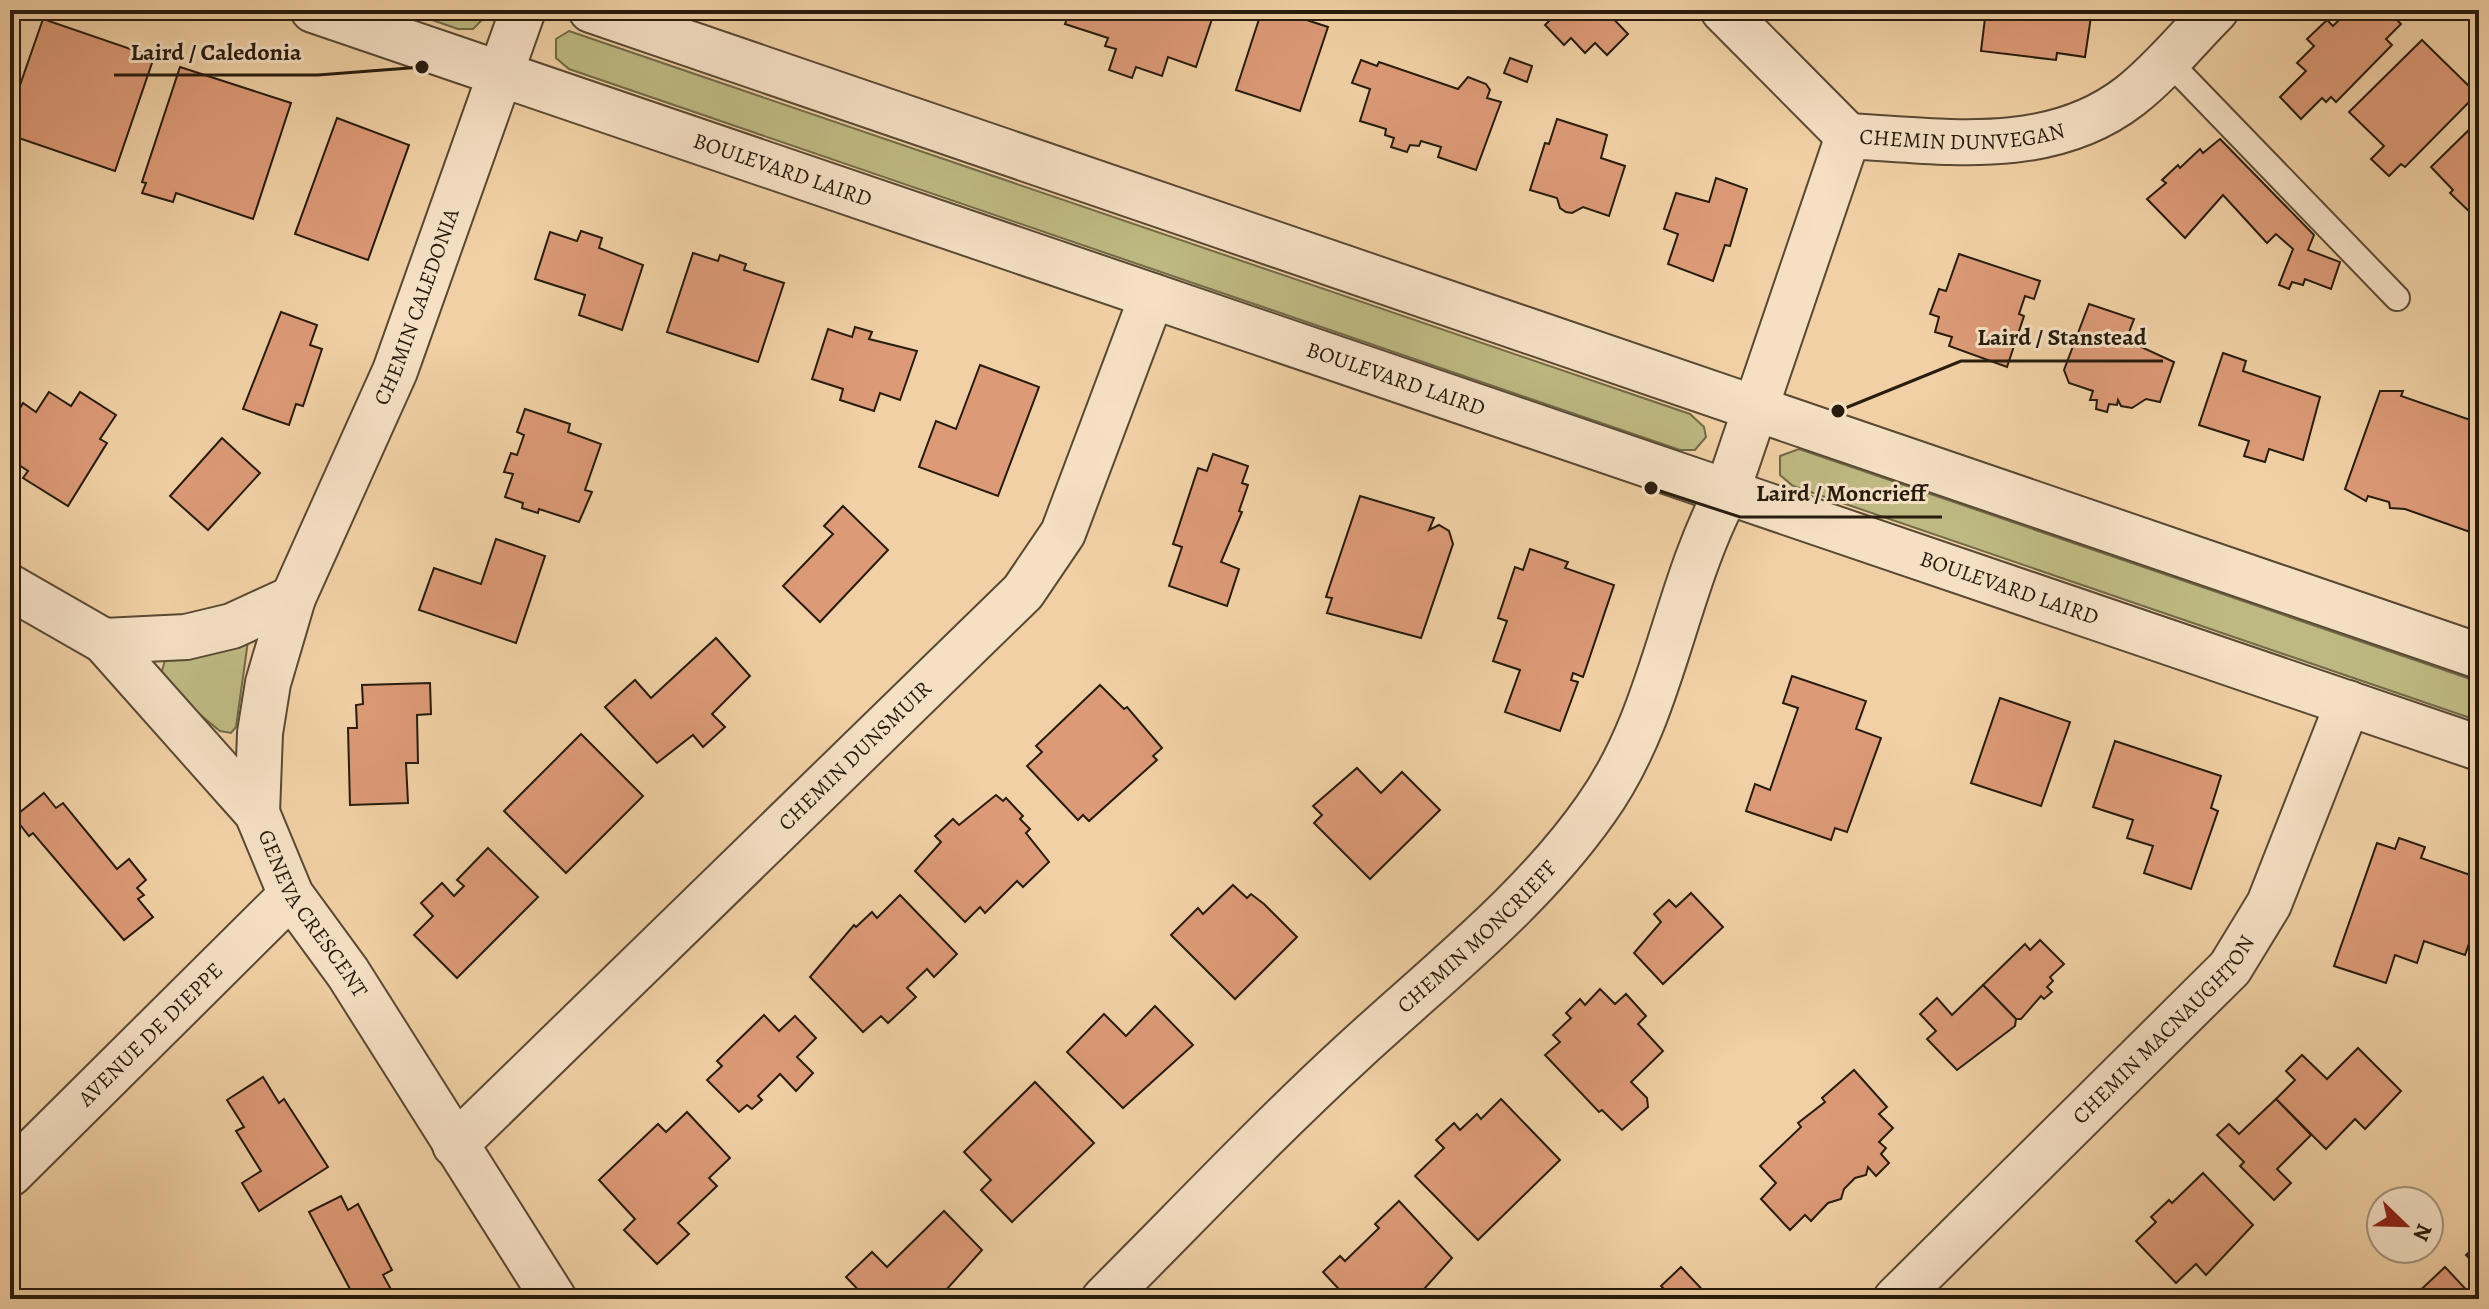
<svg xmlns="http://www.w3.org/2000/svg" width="2489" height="1309" viewBox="0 0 2489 1309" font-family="Alegreya,serif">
	<rect width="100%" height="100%" fill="#f0d0a4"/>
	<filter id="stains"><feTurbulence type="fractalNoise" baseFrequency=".0025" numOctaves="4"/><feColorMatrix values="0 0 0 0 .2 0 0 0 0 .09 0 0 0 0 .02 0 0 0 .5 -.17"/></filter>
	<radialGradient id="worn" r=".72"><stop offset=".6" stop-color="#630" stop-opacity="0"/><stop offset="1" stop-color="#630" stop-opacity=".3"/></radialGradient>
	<!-- green -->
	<g fill="#beb982" stroke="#726a48" stroke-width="2">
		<path d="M403 10H483L485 17 473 29H458Z"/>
		<path d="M569 31 1690 414 1704 427 1706 437 1695 450H1680L569 69 556 58V39Z"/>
		<path d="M1799 449 2479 682V721L1793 486 1780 475V456Z"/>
		<path d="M248 641 236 727 231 733 220 731 166 687 160 678 165 660Z"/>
	</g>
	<!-- building -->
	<g fill="#dc9a76" stroke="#271c0d" stroke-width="2">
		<path d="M1070 10H1215L1196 67 1168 57 1162 76 1136 67 1132 78 1109 70 1116 49 1105 46 1108 38 1065 24Z"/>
		<path d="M1262 10H1276L1328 27 1300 111 1236 90Z"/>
		<path d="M1552 10H1605L1628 34 1607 55 1595 43 1585 53 1571 38 1564 45 1545 25 1556 14Z"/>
		<path d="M1986 10H2092L2085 57 2057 53 2056 60 1981 51Z"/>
		<path d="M2349 10H2387L2401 24 2386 39 2392 45 2336 102 2331 97 2326 102 2322 98 2301 119 2280 97 2306 71 2297 63 2314 46 2307 39 2327 20 2333 26Z"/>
		<path d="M43 19 154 57 115 171 10 135V114Z"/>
		<path d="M2422 40 2477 94 2405 167 2401 164 2389 176 2371 159 2384 146 2349 112Z"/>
		<path d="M1510 58 1532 66 1527 82 1504 73Z"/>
		<path d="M1361 60 1377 66 1379 62 1458 89 1468 77 1486 84 1490 90 1487 98 1501 102 1476 170 1438 157 1441 147 1421 141 1419 146 1410 145 1407 152 1391 147 1394 138 1385 135 1386 129 1360 121 1370 89 1352 83Z"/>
		<path d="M180 67 291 103 253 219 176 193 173 202 142 193 146 183 142 182Z"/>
		<path d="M337 118 409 145 368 260 295 234Z"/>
		<path d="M1557 119 1607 135 1601 158 1625 166 1609 216 1583 207 1572 213 1566 212 1560 208 1557 198 1530 190 1545 143 1549 144Z"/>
		<path d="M2479 120V216L2476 218 2450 193 2453 190 2431 167Z"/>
		<path d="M2220 139 2314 235 2308 250 2340 262 2331 289 2305 279 2303 285 2292 282 2289 289 2279 285 2293 249 2276 234 2267 243 2223 195 2185 238 2147 199 2166 183 2162 180 2178 165 2180 168 2200 149 2203 153Z"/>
		<path d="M1716 178 1747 189 1730 246 1725 245 1713 281 1668 264 1678 234 1664 229 1676 193 1709 202Z"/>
		<path d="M581 231 602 238 599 248 643 265 622 330 579 315 585 295 535 279 550 232 577 241Z"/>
		<path d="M693 253 718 261 720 255 746 264 744 270 784 283 758 362 667 332Z"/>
		<path d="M1959 254 2040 281 2034 299 2025 296 2019 314 2024 316 2007 367 1949 346 1952 337 1935 332 1939 317 1930 314 1939 289 1946 291Z"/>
		<path d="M2089 304 2134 319 2126 340 2174 362 2160 402 2146 399 2132 408 2121 406 2118 400 2117 405 2109 404 2107 412 2096 409 2097 400H2090L2093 391 2069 383 2064 370Z"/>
		<path d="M281 312 317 325 310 345 322 349 303 406 296 404 289 425 243 409Z"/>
		<path d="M855 327 872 332 869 339 917 351 900 400 880 393 874 411 840 400 843 389 812 379 828 329 852 337Z"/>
		<path d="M2223 353 2246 361 2243 371 2320 397 2303 460 2269 449 2265 462 2244 456 2249 441 2199 425Z"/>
		<path d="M980 365 1039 387 998 496 919 467 936 421 956 429Z"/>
		<path d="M2380 391H2403L2401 396 2479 423V523L2473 533 2405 509 2390 508 2389 502 2368 496 2366 501 2345 489Z"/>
		<path d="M49 392 71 406 80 392 116 415 100 439 107 443 68 506 23 478 28 471 10 459V425L23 403 36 412Z"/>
		<path d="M525 409 570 424 568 432 601 444 585 490 592 492 579 522 539 509 538 513 522 508 523 503 505 497 513 474 504 472 511 453 517 455 524 435 517 432Z"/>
		<path d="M222 438 260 473 208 530 170 496Z"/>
		<path d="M1213 454 1248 466 1242 483 1248 485 1239 511 1242 512 1221 562 1239 569 1227 606 1169 586 1182 547 1173 544 1198 468 1207 471Z"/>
		<path d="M1360 496 1434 518 1429 530 1439 525 1449 531 1453 544 1421 638 1327 613 1332 598 1326 597Z"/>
		<path d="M843 506 888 550 820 622 783 586 833 534 824 526Z"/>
		<path d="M496 539 545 556 516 643 419 610 434 568 481 584Z"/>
		<path d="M1530 549 1568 562 1565 568 1614 585 1583 677 1573 673 1571 680 1578 682 1560 731 1505 712 1520 670 1493 661 1507 621 1498 618 1515 567 1523 570Z"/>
		<path d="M716 638 750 676 712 714 725 727 703 747 693 735 657 763 605 707 635 680 651 698Z"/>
		<path d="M1792 676 1866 701 1856 729 1881 738 1847 832 1835 828 1831 840 1746 811 1755 784 1770 790 1798 708 1783 703Z"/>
		<path d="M430 683 431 714 417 715 418 763H406L408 803 350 805 348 728H357L356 705 363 704 362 685Z"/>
		<path d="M1100 685 1124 709 1127 707 1162 748 1153 756 1157 760 1089 821 1083 815 1078 820 1027 766 1042 752 1036 746Z"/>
		<path d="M2000 698 2070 722 2041 806 1971 783Z"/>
		<path d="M581 734 643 796 566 873 504 811Z"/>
		<path d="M2115 741 2221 776 2211 808 2218 811 2191 889 2144 873 2153 846 2127 838 2133 820 2093 807Z"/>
		<path d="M1357 768 1381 793 1402 772 1440 810 1370 879 1314 823 1322 815 1313 806Z"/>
		<path d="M44 793 56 808 63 803 117 869 129 859 146 880 137 888 144 895 138 899 153 917 124 940 33 833 29 836 14 817Z"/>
		<path d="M996 795 1003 801 1006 798 1023 816 1020 819 1030 829 1026 833 1049 862 1023 887 1017 881 985 913 980 907 965 922 915 871 941 842 935 836 953 819 959 825Z"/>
		<path d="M2399 838 2425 847 2421 858 2479 878V915L2465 955 2424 941 2417 963 2395 955 2386 983 2334 966 2377 843 2395 849Z"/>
		<path d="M488 848 538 897 457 978 414 935 433 916 421 903 442 883 454 896 464 886 457 880Z"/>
		<path d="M1233 885 1247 898 1251 894 1264 904 1297 937 1235 999 1171 935 1198 908 1203 914Z"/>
		<path d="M1691 893 1723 927 1663 984 1634 953 1661 922 1654 914 1669 900 1676 907Z"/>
		<path d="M900 895 957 954 934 977 927 969 907 988 916 997 888 1023 881 1016 863 1032 810 977 854 925 856 927 872 912 877 918Z"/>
		<path d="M2040 940 2064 964 2050 977 2053 981 2047 987 2052 992 2044 999 2041 996 2021 1019H2016L1983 985 2025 944 2030 950Z"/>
		<path d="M1983 985 2016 1019 2015 1026 1957 1070 1927 1039 1936 1031 1920 1014 1937 998 1952 1015Z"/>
		<path d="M1600 989 1615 1004 1626 994 1646 1016 1638 1024 1663 1051 1631 1082 1647 1098 1648 1107 1622 1130 1602 1110 1599 1112 1545 1055 1560 1042 1553 1035 1571 1018 1566 1013 1580 999 1585 1005Z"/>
		<path d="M1155 1006 1193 1045 1123 1108 1067 1052 1104 1014 1126 1036Z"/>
		<path d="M764 1015 779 1031 795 1016 816 1038 797 1057 813 1073 796 1091 780 1074 758 1096 762 1100 752 1109 747 1105 739 1112 707 1080 722 1066 717 1061Z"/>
		<path d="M2358 1048 2401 1091 2365 1129 2355 1119 2326 1149 2276 1099 2295 1080 2286 1071 2302 1055 2327 1079Z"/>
		<path d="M1854 1070 1887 1107 1879 1114 1893 1128 1879 1142 1886 1148 1881 1154 1889 1163 1876 1176 1868 1167 1866 1175 1855 1178 1844 1189 1841 1199 1828 1203 1811 1221 1805 1215 1790 1230 1761 1199 1776 1183 1760 1166 1801 1127 1798 1123 1825 1102 1822 1098Z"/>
		<path d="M263 1077 279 1103 284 1099 328 1167 259 1211 242 1183 261 1171 236 1131 244 1127 227 1100Z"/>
		<path d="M1035 1082 1094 1143 1012 1222 981 1190 991 1180 964 1152Z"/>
		<path d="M1501 1099 1560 1160 1478 1240 1415 1176 1444 1148 1436 1140 1454 1123 1460 1130 1477 1114 1481 1119Z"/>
		<path d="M2276 1099 2311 1135 2277 1169 2291 1183 2274 1200 2240 1166 2244 1162 2217 1135 2229 1124 2239 1134Z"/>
		<path d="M687 1112 730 1158 709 1178 717 1186 678 1223 689 1234 657 1264 624 1230 635 1219 599 1180 658 1124 666 1132Z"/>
		<path d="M2203 1173 2253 1225 2206 1275 2196 1264 2176 1283 2136 1241 2156 1222 2151 1217 2169 1200 2172 1203Z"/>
		<path d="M341 1196 348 1210 358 1204 392 1270 383 1275 393 1293 382 1299H331L350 1289 309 1212Z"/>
		<path d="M1399 1201 1452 1258 1415 1299H1348L1323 1272 1340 1256 1345 1261 1379 1228 1375 1224Z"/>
		<path d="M944 1211 982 1250 938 1299H867L846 1277 872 1252 887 1267Z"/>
		<path d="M2479 1243V1268L2466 1255Z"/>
		<path d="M1681 1267 1711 1299H1663L1669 1294 1661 1286Z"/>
		<path d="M2445 1267 2475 1299H2411Z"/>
	</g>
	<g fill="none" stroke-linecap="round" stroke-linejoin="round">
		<defs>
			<path id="service" d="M2167 60 2397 298"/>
			<g id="minor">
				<path d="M1723 10 1848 136"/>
				<path id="s1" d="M10 587 104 641 257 813 291 895 348 973 554 1299"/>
				<path d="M104 641 186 637 232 626 293 598"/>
				<path id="s2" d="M257 813 260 733 268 683 293 598 395 371 523 10"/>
				<path id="s3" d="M455 1145 1023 592 1063 533 1152 296"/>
				<path id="s4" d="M10 1174 291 895"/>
				<path id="s5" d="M1104 1299C1187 1216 1267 1131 1353 1052 1436 975 1531 902 1596 809 1664 714 1673 593 1727 492L1848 136C1943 141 2049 159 2130 96 2161 72 2188 38 2216 10"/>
				<path id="s6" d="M1896 1299 2230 968 2269 904 2348 703"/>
			</g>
			<g id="tertiary">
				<path id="s7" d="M313 10 2479 748"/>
				<path d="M591 10 2479 656"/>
			</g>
		</defs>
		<!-- service casing -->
		<use href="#service" stroke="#594933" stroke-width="28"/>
		<!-- minor casing -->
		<use href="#minor" stroke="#594933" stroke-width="48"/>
		<!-- tertiary casing -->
		<use href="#tertiary" stroke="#594933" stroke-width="48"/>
		<!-- service -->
		<use href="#service" stroke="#f5e0c4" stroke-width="24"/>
		<!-- minor -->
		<use href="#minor" stroke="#f5e0c4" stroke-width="44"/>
		<!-- tertiary -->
		<use href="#tertiary" stroke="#f5e0c4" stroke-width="44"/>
	</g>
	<g text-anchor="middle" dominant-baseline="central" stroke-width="6" stroke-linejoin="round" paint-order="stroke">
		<!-- street labels -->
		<g font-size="22" fill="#271c0d" stroke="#f5e0c4">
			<text stroke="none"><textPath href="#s5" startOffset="1530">CHEMIN DUNVEGAN</textPath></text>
			<text stroke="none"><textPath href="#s7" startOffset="496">BOULEVARD LAIRD</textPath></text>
			<text stroke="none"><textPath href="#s2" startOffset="536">CHEMIN CALEDONIA</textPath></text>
			<text stroke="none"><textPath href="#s7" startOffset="1144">BOULEVARD LAIRD</textPath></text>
			<text stroke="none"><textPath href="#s7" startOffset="1792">BOULEVARD LAIRD</textPath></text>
			<text stroke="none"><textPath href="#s3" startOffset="558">CHEMIN DUNSMUIR</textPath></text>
			<text stroke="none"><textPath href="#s1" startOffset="454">GENEVA CRESCENT</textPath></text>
			<text stroke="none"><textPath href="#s5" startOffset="520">CHEMIN MONCRIEFF</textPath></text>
			<text stroke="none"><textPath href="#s6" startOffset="380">CHEMIN MACNAUGHTON</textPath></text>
			<text stroke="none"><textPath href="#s4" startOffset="198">AVENUE DE DIEPPE</textPath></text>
		</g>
	</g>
	<!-- callouts -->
	<path fill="none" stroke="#271c0d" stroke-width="3" d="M422 67L318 75H114M1838 411L1961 361H2163M1651 488L1740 517H1942"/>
	<g fill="#271c0d" stroke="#f5e0c4" stroke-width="3">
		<circle cx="422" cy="67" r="8"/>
		<circle cx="1838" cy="411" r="8"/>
		<circle cx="1651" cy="488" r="8"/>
	</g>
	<g font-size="24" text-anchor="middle" font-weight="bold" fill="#271c0d" stroke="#f5e0c4" stroke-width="6" stroke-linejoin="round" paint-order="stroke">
		<text x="216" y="60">Laird / Caledonia</text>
		<text x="2062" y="345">Laird / Stanstead</text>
		<text x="1841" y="501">Laird / Moncrieff</text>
	</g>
	<!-- margin -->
	<rect width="2489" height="1309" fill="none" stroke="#f0d0a4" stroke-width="40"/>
	<rect x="12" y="12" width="2465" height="1285" fill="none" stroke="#271c0d" stroke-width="4"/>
	<rect x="20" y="20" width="2449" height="1269" fill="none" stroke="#271c0d" stroke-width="2"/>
	<!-- north arrow -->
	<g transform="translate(2405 1225) rotate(113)"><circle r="38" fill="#f5e0c4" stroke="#a3927b" stroke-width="2"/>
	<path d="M0-6L14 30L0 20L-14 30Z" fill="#8f2418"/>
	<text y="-12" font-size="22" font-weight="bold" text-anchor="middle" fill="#271c0d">N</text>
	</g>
	<rect width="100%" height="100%" filter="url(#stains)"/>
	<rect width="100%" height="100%" fill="url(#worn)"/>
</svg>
